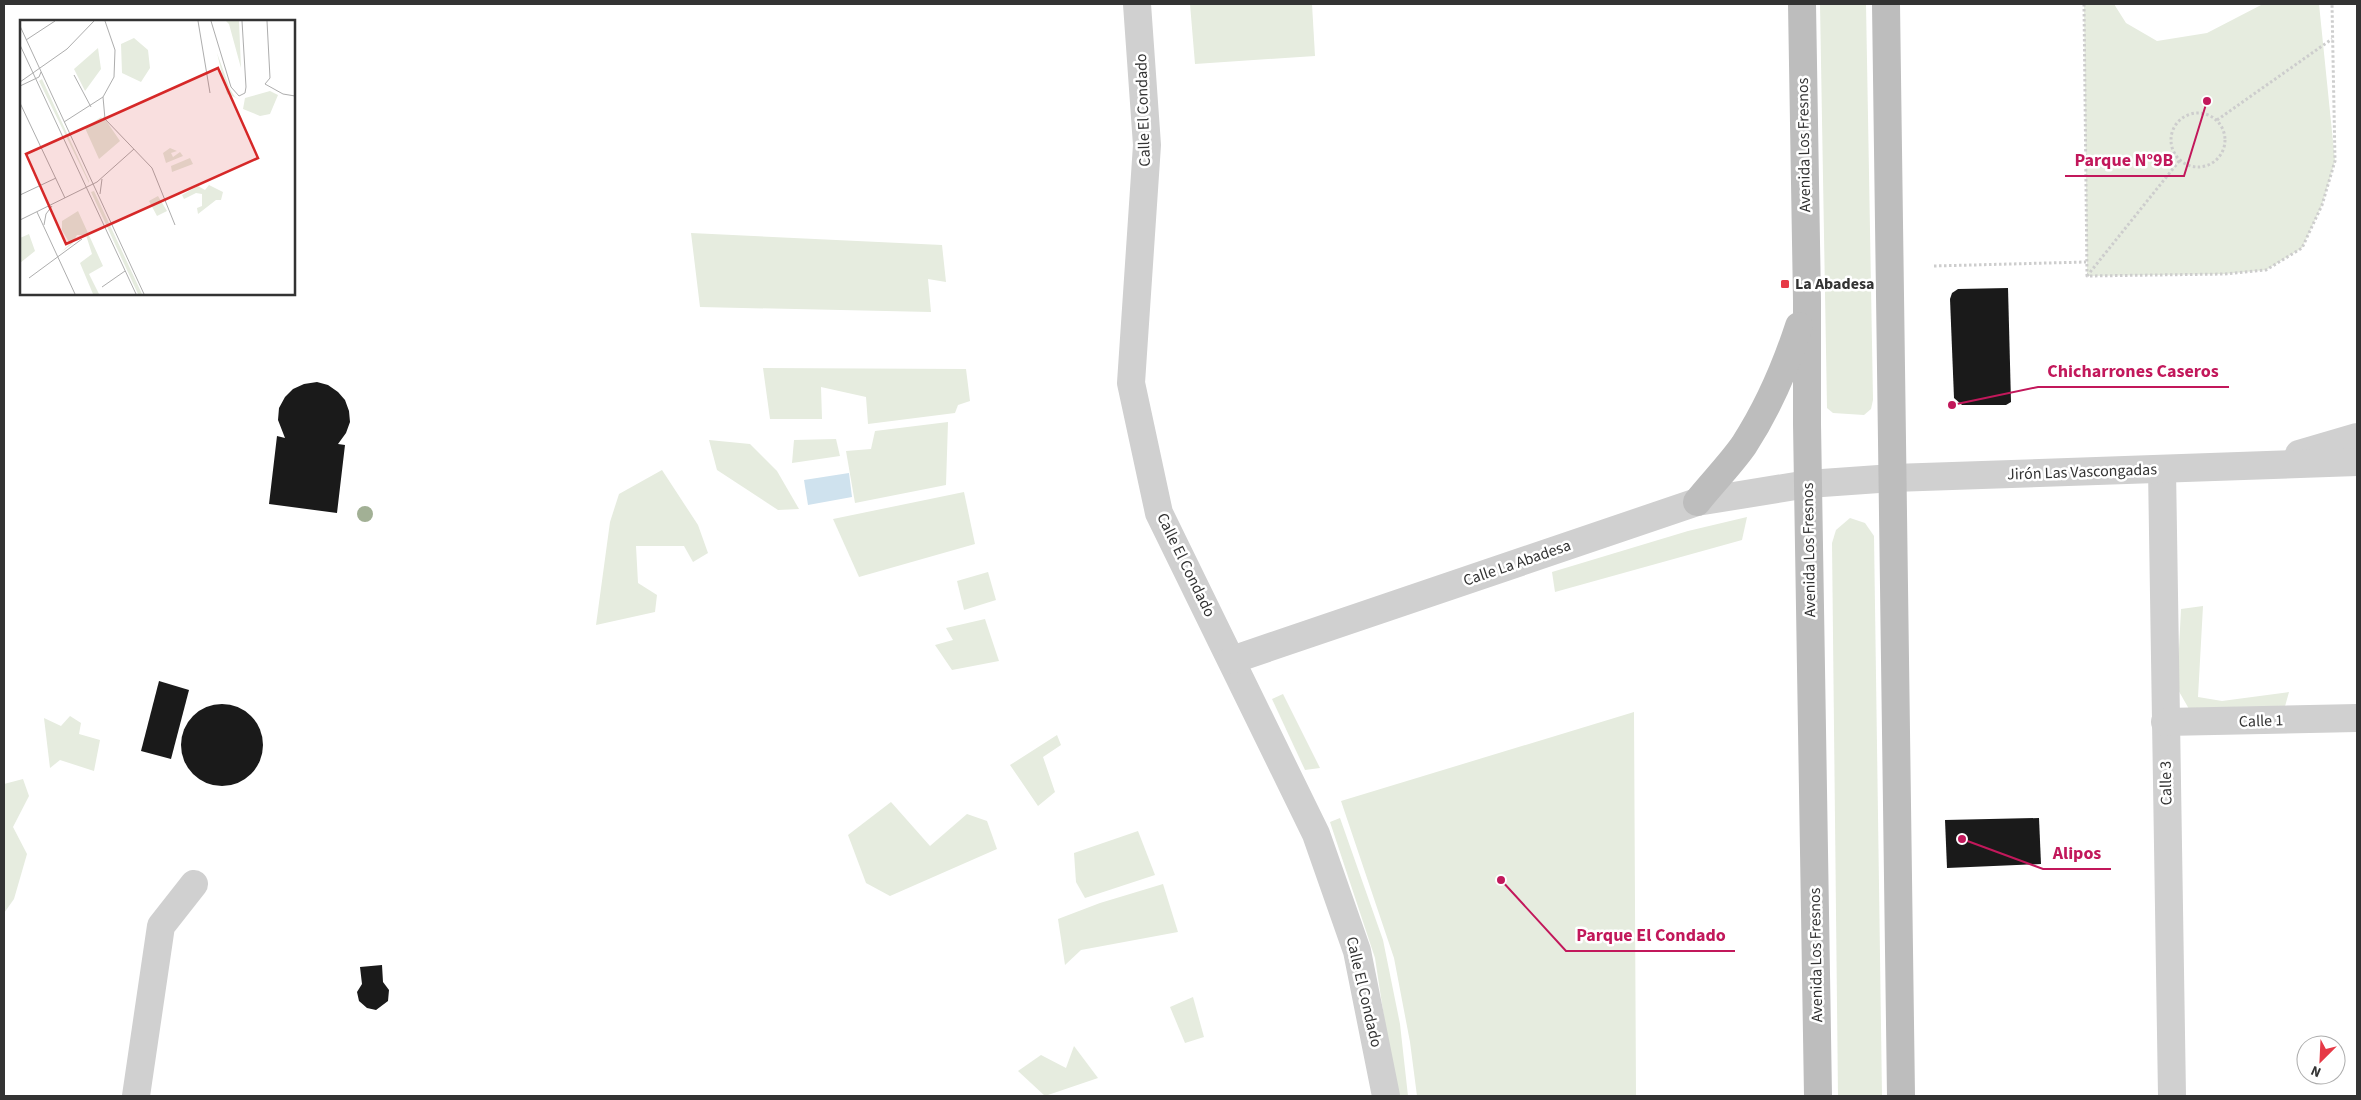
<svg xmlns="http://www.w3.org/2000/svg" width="2361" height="1100" viewBox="0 0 2361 1100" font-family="'Source Sans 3',sans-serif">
	<rect width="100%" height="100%" fill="#fff"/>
	<!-- green -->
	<g fill="#e6ecdf">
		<path d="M1190 4H1312L1315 56 1195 64Z"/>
		<path d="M1820 4H1866L1873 400 1871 409 1864 415 1833 413 1827 408Z"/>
		<path d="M2084 4H2114L2126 23 2157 41 2207 33 2263 4H2319L2335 161 2322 205 2302 248 2266 270 2224 274 2087 276Z"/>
		<path d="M691 233 942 245 946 282 928 279 931 312 700 307Z"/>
		<path d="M763 368 966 369 970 401 958 405 955 413 868 424 866 397 821 387 822 419H770Z"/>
		<path d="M948 422 946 485 855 503 846 451 871 449 875 431Z"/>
		<path d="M836 439 840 456 792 463 794 440Z"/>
		<path d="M709 440 750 444 777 471 799 509 778 510 717 470Z"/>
		<path d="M662 470 698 525 708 553 693 562 684 546H636L638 583 657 595 655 612 596 625 610 522 619 494Z"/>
		<path d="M964 492 975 544 859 577 833 519Z"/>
		<path d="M1747 517 1742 540 1555 592 1552 572 1688 531Z"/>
		<path d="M1850 518 1865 523 1874 536 1882 1096H1838L1832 543 1836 530Z"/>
		<path d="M988 572 996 600 964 610 957 581Z"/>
		<path d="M2203 606 2198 697 2222 701 2289 692 2284 710 2189 709 2177 688 2181 609Z"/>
		<path d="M985 619 999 661 952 670 935 645 953 640 946 628Z"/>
		<path d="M1283 694 1320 768 1305 770 1272 699Z"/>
		<path d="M1634 712 1636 1095 1417 1096 1410 1042 1394 958 1341 801Z"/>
		<path d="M70 716 81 723 79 734 100 740 94 771 60 760 50 768 44 718 61 726Z"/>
		<path d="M1057 735 1061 745 1043 757 1055 792 1038 806 1010 765Z"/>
		<path d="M23 779 29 796 13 827 27 854 14 899 4 913V784Z"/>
		<path d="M891 802 930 846 967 814 987 821 997 849 890 896 866 883 848 835Z"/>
		<path d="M1340 818 1383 940 1400 1024 1408 1096H1396L1375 958 1330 822Z"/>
		<path d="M1138 831 1155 875 1085 898 1076 882 1074 853Z"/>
		<path d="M1163 884 1178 932 1081 950 1065 965 1058 919 1100 903Z"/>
		<path d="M1193 997 1204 1037 1185 1043 1170 1007Z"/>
		<path d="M1074 1046 1098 1078 1045 1096 1018 1071 1041 1055 1066 1068Z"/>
	</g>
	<!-- water -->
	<path fill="#cfe2ee" d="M849 473 852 497 808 505 804 480Z"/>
	<!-- building -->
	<g fill="#1a1a1a">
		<path d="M2008 288 2011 402 2006 405H1962L1954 398 1950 299 1952 293 1958 289Z"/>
		<path d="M317 382 328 385 338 392 345 400 349 411 350 422 346 433 338 444 345 445 337 513 269 504 277 436 285 438 278 420 279 408 285 397 293 389 304 384Z"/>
		<path d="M159 681 189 690 171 759 141 751Z"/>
		<circle cx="222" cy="745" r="41"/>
		<path d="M2039 818 2041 864 1947 868 1945 820Z"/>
		<path d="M382 965 383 982 389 990 388 1001 376 1010 367 1008 359 1001 357 992 362 984 360 967Z"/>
	</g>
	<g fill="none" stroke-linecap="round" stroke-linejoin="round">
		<!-- path -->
		<g stroke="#cdcdcd" stroke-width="3" stroke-dasharray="2.5 2.5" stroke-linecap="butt">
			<path d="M2084 4 2087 276 2224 274 2266 270 2302 248 2322 205 2335 161 2332 4"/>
			<circle cx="2198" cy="140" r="27"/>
			<path d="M2217 120 2332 39"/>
			<path d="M1934 266 2086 262"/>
			<path d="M2087 276 2180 160"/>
		</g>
		<!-- minor -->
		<g stroke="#d0d0d0" stroke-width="28">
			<path d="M1137 4 1147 145 1131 383 1159 513 1316 834 1357 951 1386 1096"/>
			<path d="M2299 454 2357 437"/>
			<path d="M2162 469 2172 1096"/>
			<path d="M1232 660 1697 502 1808 484 1893 478 2357 462"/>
			<path d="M2165 722 2357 718"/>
			<path d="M136 1096 161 926 194 884"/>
		</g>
		<!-- secondary -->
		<g stroke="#bdbdbd" stroke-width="28">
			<path d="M1802 4 1807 301V424L1818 1096"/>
			<path d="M1886 4 1901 1096"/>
			<path d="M1697 502C1712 483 1730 465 1744 445 1768 408 1785 369 1799 326"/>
		</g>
	</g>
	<!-- trees -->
	<circle fill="#a2b095" cx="365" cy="514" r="8"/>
	<!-- markers -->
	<rect fill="#e63946" stroke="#fff" stroke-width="2" x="1780" y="279" width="10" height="10" rx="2.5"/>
	<g text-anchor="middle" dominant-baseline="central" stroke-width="5" stroke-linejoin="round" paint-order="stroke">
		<!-- street labels -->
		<g font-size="16" fill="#333" stroke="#fff">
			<text transform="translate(1143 110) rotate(-92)">Calle El Condado</text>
			<text transform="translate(1804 145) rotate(-91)">Avenida Los Fresnos</text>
			<text transform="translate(2082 472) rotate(-2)">Jirón Las Vascongadas</text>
			<text transform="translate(1809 550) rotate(-91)">Avenida Los Fresnos</text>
			<text transform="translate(1517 563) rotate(-19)">Calle La Abadesa</text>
			<text transform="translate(1186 565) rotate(64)">Calle El Condado</text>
			<text transform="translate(2261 721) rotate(-2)">Calle 1</text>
			<text transform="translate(2166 783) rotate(-91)">Calle 3</text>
			<text transform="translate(1816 955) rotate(-91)">Avenida Los Fresnos</text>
			<text transform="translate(1364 992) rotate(77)">Calle El Condado</text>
		</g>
		<!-- poi labels -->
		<g font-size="16" font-weight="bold" fill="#333" stroke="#fff" text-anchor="start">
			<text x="1795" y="284">La Abadesa</text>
		</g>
	</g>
	<!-- overview -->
	<g transform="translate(20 20)">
		<rect width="275" height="275" fill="#fff"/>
		<path d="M206 1H219L221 48 209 4ZM114 18 128 30 130 48 121 62 102 53 101 24ZM78 28 81 49 65 71 54 49ZM197 33 210 69 215 77 221 80 207 74ZM22 59 69 161V163L19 61ZM250 71 258 75 250 94 240 96 223 89 225 78ZM83 96 100 121 79 139 65 108 81 97 83 100ZM150 128 157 131 151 133 153 137 160 132 163 136 146 143 143 133ZM170 138 173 144 152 152 151 146ZM189 165 203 172 201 180H196L178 194 177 188 182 186V174L176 173 164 179 162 175 178 166 185 170ZM74 171 122 274H118L71 172ZM138 176 147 191 137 196 129 181ZM58 191 83 246 69 254 79 274H73L60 243 72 234 66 215H57L52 224 40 233 50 224 42 210V201ZM9 214 15 231 0 243V218Z" fill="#e6ecdf"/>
		<path fill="none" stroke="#adadad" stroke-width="1" d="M178 1 190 73M191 1 211 67 219 76 225 73 226 67 222 1M247 1 250 58 245 64 263 74 275 76M0 6 124 274M6 20 35 1M0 25 116 274M54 55 71 87M0 62 47 29 74 1M0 66 19 57 21 52M83 77 85 99 132 148 155 205M0 83 45 178M44 102 83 77 94 57 95 30 85 1M80 174 82 159M0 175 36 158M17 192 55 274M0 200 77 162 114 129M24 205 26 194 32 186M9 258 62 219M82 267 105 251"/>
		<path fill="#d62828" fill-opacity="0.15" stroke="#d62828" stroke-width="2.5" d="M198 48 238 138 46 224 6 134Z"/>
		<rect width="275" height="275" fill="none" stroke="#333" stroke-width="2.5"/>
	</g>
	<!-- callouts -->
	<path fill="none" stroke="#c2185b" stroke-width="2" d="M2207 101L2184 176H2065M1952 405L2038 387H2229M1962 839L2043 869H2111M1501 880L1566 951H1735"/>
	<g fill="#c2185b" stroke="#fff" stroke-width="2">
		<circle cx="2207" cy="101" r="5"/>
		<circle cx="1952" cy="405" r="5"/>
		<circle cx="1962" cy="839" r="5"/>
		<circle cx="1501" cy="880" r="5"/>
	</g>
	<g font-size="18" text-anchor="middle" font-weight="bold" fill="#c2185b" stroke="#fff" stroke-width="5" stroke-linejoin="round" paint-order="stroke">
		<text x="2124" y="166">Parque N°9B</text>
		<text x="2133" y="377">Chicharrones Caseros</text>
		<text x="2077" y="859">Alipos</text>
		<text x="1651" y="941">Parque El Condado</text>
	</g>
	<!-- border -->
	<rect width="2361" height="1100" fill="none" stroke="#333333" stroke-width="10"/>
	<!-- north arrow -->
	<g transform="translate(2321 1060) rotate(204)"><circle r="24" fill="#ffffff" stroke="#adadad"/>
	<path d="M0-4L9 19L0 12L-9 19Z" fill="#e63946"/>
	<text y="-8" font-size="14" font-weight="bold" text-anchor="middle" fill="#333333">N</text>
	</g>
</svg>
